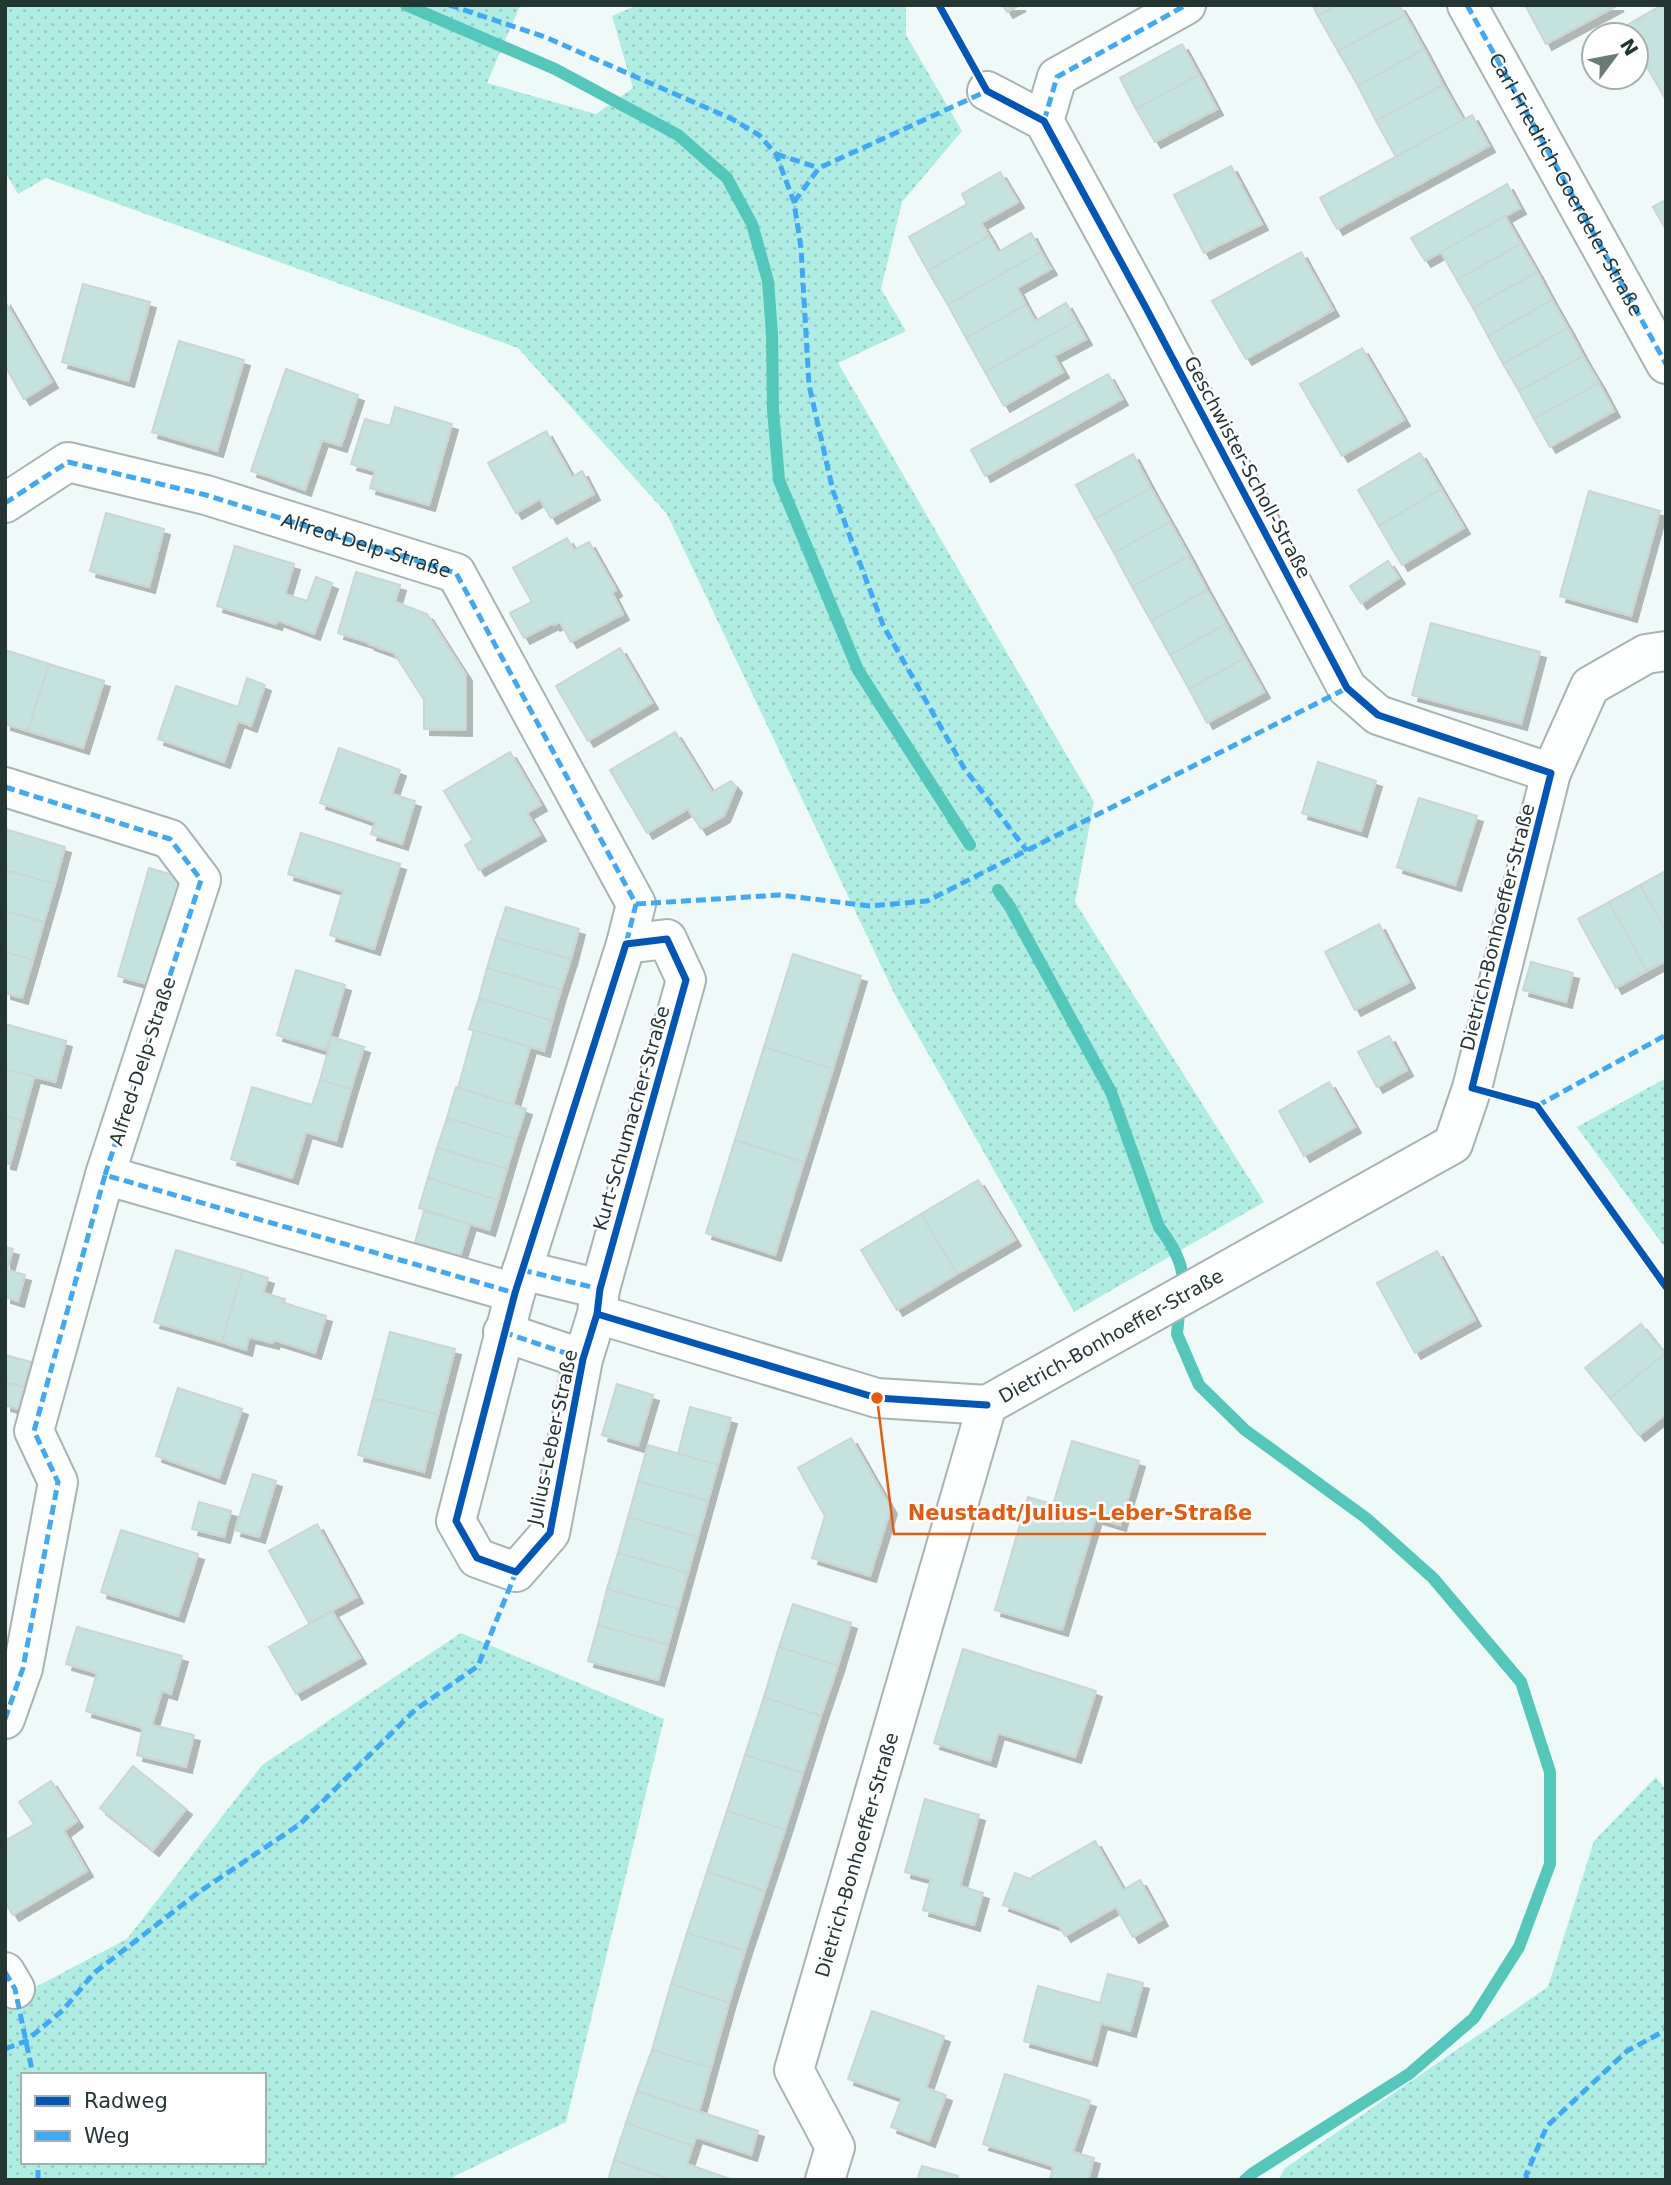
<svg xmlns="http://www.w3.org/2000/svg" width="1671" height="2185" viewBox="0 0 1671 2185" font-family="'DejaVu Sans',sans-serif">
	<defs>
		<pattern id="grass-dots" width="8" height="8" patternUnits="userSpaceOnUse" patternTransform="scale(1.75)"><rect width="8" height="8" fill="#afede3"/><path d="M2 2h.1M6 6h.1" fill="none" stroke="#96ccc3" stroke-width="1.8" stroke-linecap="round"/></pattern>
		<filter id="shadow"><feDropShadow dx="6" dy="6" stdDeviation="0" flood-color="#0004"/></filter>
	</defs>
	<rect width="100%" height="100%" fill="#eff9f7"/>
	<!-- grass -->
	<g fill="url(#grass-dots)" fill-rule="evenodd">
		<path d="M5 5H512L518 7V5H526L519 8 487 83 596 114 633 88 612 16 638 5H906V35L962 131 902 202 881 289 906 331 838 363 1094 802 1075 902 1264 1202 1074 1312 895 995 667 514 518 348 46 178 18 194 5 172Z"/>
		<path d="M1666 1078V1249L1577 1127Z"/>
		<path d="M461 1633 664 1719 566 2122 447 2180H5V2003L127 1939 262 1765ZM23 2075H264V2162H23Z"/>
		<path d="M1656 1777 1666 1790V2180H1278L1285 2168 1548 1987 1594 1841Z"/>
	</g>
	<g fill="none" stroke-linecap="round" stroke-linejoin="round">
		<!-- stream -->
		<g stroke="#52c7ba" stroke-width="12">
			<path d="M406 5 555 69 678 135 727 178 752 224 768 281 772 334 773 410 779 480 858 670 970 845"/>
			<path d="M998 890 1010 907 1111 1092 1159 1227C1172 1244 1185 1265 1183 1287"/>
			<path d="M1179 1314 1177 1334 1199 1385 1245 1430 1366 1518 1433 1578 1521 1682 1550 1772V1864L1519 1947 1474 2018 1409 2074 1253 2173 1245 2180"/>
		</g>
	</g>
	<!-- building -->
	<g fill="#c5e3de" stroke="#c9d6d4" stroke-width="2" filter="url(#shadow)">
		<path d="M1003 5H1020L1007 12Z"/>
		<path d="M1313 5H1338L1318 16Z"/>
		<path d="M1338 5H1399L1405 15 1338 51 1318 16Z"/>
		<path d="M1525 5H1618L1546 44Z"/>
		<path d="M1662 5H1666V100L1636 48V35H1628L1624 27Z"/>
		<path d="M1405 15 1424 49 1358 86 1338 51Z"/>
		<path d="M1182 44 1199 75 1136 109 1120 78Z"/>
		<path d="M1424 49 1443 85 1376 121 1358 86Z"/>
		<path d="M1199 75 1217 109 1155 142 1136 109Z"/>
		<path d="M1443 85 1463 120 1396 157 1376 121Z"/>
		<path d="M1472 115 1489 146 1337 229 1320 198Z"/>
		<path d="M1231 166 1262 224 1204 253 1174 195Z"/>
		<path d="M1000 172 1018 202 981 223 989 236 928 271 909 237 967 204 962 194Z"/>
		<path d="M1507 184 1520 208 1425 261 1411 238Z"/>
		<path d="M1666 200V230L1653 207Z"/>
		<path d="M1505 216 1521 244 1457 280 1441 252Z"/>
		<path d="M1031 233 1041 252 948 305 928 271 989 236 998 252Z"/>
		<path d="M1521 244 1537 272 1473 308 1457 280Z"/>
		<path d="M1041 252 1051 269 1017 288 1026 305 966 338 948 305Z"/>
		<path d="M1301 252 1333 310 1246 359 1212 301Z"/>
		<path d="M1537 272 1552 300 1488 336 1473 308Z"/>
		<path d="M83 284 150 302 128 381 62 362Z"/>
		<path d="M1552 300 1568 328 1503 364 1488 336Z"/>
		<path d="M5 301 52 382 24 399 5 366Z"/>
		<path d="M1066 303 1076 321 985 372 966 338 1026 305 1035 321Z"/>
		<path d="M1076 321 1086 339 1054 356 1063 372 1004 406 985 372Z"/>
		<path d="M1568 328 1583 356 1519 391 1503 364Z"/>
		<path d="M179 341 244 360 217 451 152 432Z"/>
		<path d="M1362 348 1404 420 1342 456 1300 384Z"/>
		<path d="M1583 356 1599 383 1534 419 1519 391Z"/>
		<path d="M286 369 358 395 341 446 322 440 305 490 251 471Z"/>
		<path d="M1108 374 1122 399 985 476 971 450Z"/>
		<path d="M1599 383 1614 411 1550 447 1534 419Z"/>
		<path d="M395 407 452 424 429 505 370 488 375 471 351 464 365 419 390 426Z"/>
		<path d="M546 431 572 477 582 471 594 494 551 518 540 499 516 513 488 463Z"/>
		<path d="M1420 453 1441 489 1379 526 1358 490Z"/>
		<path d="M1133 454 1151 488 1095 519 1076 485Z"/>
		<path d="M1151 488 1170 522 1114 553 1095 519Z"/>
		<path d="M1441 489 1464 528 1402 565 1379 526Z"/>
		<path d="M1589 491 1660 511 1631 616 1560 596Z"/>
		<path d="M106 513 164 529 149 587 90 571Z"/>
		<path d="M1170 522 1189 556 1132 587 1114 553Z"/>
		<path d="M567 538 574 550 589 542 616 590 612 593 623 614 571 642 560 622 554 625 553 623 524 638 510 613 532 602 513 568Z"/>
		<path d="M235 546 294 564 285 594 307 601 316 577 332 583 314 634 277 620 276 624 217 606Z"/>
		<path d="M1189 556 1207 590 1151 621 1132 587Z"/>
		<path d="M1388 561 1399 578 1361 603 1350 586Z"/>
		<path d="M356 572 400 585 395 602 427 614 466 675V730L424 729V700L394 653 369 644 370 643 338 633Z"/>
		<path d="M1207 590 1226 624 1170 655 1151 621Z"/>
		<path d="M1431 623 1540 652 1521 724 1412 695Z"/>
		<path d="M1226 624 1245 658 1189 689 1170 655Z"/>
		<path d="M620 648 652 703 588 741 556 686Z"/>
		<path d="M5 650 49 664 28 731 5 724Z"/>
		<path d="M1245 658 1264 692 1207 723 1189 689Z"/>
		<path d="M49 664 104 681 83 748 28 731Z"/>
		<path d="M247 678 265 685 251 726 238 721 224 762 158 739 176 686 238 707Z"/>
		<path d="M675 732 712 792 731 781 736 787 724 816 701 829 688 809 647 833 610 770Z"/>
		<path d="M339 748 400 770 392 794 415 801 402 844 371 834 375 822 320 803Z"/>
		<path d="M510 752 541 805 527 813 540 835 479 870 465 845 473 840 444 791Z"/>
		<path d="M1318 762 1376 781 1361 831 1302 813Z"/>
		<path d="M1419 798 1477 816 1455 885 1397 867Z"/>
		<path d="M5 829 65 847 55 884 5 870Z"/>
		<path d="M301 833 400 864 374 949 330 935 343 891 288 874Z"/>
		<path d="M149 868 182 878 151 985 118 976Z"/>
		<path d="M5 870 55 884 44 922 5 911Z"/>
		<path d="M1666 871V931L1640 885Z"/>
		<path d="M1640 885 1666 931V961L1647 971 1609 902Z"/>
		<path d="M1609 902 1647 971 1616 988 1578 919Z"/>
		<path d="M506 907 579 929 571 959 496 938Z"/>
		<path d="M5 911 44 922 33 960 5 952Z"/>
		<path d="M1379 924 1409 982 1355 1010 1325 952Z"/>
		<path d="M496 938 571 959 561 990 487 968Z"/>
		<path d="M5 952 33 960 22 998 5 993Z"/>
		<path d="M793 954 861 976 833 1069 764 1047Z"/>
		<path d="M1531 962 1573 973 1566 1002 1523 990Z"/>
		<path d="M487 968 561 990 552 1021 479 998Z"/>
		<path d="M296 970 345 985 326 1050 277 1035Z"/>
		<path d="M479 998 552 1021 544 1051 469 1029Z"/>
		<path d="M5 1024 66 1041 55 1082 5 1069Z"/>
		<path d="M474 1030 530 1047 513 1105 458 1088Z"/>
		<path d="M1389 1036 1407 1070 1377 1087 1358 1052Z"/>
		<path d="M332 1037 364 1047 351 1089 320 1080Z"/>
		<path d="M764 1047 833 1069 804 1162 735 1140Z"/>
		<path d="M5 1069 34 1077 22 1121 5 1116Z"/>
		<path d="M320 1080 351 1089 336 1141 306 1132 292 1178 231 1159 252 1087 312 1105Z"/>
		<path d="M1329 1082 1355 1127 1304 1156 1279 1111Z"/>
		<path d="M456 1087 526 1109 516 1139 447 1118Z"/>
		<path d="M5 1116 22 1121 10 1164 5 1163Z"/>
		<path d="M447 1118 516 1139 507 1169 437 1148Z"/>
		<path d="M735 1140 804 1162 775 1255 706 1233Z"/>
		<path d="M437 1148 507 1169 498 1200 428 1178Z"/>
		<path d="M428 1178 498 1200 489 1230 419 1208Z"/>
		<path d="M978 1180 1015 1240 957 1274 921 1214Z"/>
		<path d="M424 1211 470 1224 460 1256 415 1242Z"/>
		<path d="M921 1214 957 1274 897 1310 861 1250Z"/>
		<path d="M5 1247 13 1249 7 1270 25 1275 18 1301 5 1297Z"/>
		<path d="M176 1250 243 1270 222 1342 154 1322Z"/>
		<path d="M1437 1251 1475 1320 1415 1353 1377 1283Z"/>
		<path d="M243 1270 268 1278 263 1293 285 1299 284 1303 326 1316 315 1353 274 1340 273 1343 249 1337 246 1350 222 1342Z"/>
		<path d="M1641 1324 1665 1354 1610 1398 1585 1368Z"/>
		<path d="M390 1332 455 1349 438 1415 373 1398Z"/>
		<path d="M1665 1354 1666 1414 1639 1435 1610 1398Z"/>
		<path d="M5 1355 31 1362 24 1387 5 1382Z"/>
		<path d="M5 1382 24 1387 18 1409 5 1405Z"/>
		<path d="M617 1384 653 1395 638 1446 602 1435Z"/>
		<path d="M178 1388 242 1409 219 1478 156 1456Z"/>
		<path d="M373 1398 438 1415 424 1472 358 1455Z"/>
		<path d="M690 1407 731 1418 718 1465 678 1454Z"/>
		<path d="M851 1438 891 1508 870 1576 812 1558 825 1516 798 1468Z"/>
		<path d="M1072 1441 1139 1461 1120 1525 1053 1505Z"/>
		<path d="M648 1445 718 1465 708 1501 638 1481Z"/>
		<path d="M253 1474 276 1481 259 1537 235 1530Z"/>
		<path d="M638 1481 708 1501 698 1537 628 1517Z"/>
		<path d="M1028 1497 1096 1517 1062 1630 995 1610Z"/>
		<path d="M199 1502 231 1511 224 1537 192 1529Z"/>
		<path d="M628 1517 698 1537 688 1573 618 1553Z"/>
		<path d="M317 1524 357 1597 309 1623 269 1551Z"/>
		<path d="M121 1530 198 1554 178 1616 101 1592Z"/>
		<path d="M618 1553 688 1573 678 1609 607 1589Z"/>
		<path d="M607 1589 678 1609 668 1645 598 1625Z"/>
		<path d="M793 1604 851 1623 838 1666 779 1647Z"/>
		<path d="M332 1611 360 1658 296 1694 269 1647Z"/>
		<path d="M598 1625 668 1645 658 1680 588 1661Z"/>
		<path d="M77 1627 182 1656 171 1694 162 1691 152 1725 194 1735 186 1767 137 1755 143 1728 86 1711 97 1673 66 1664Z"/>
		<path d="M779 1647 838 1666 821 1716 764 1697Z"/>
		<path d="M963 1649 1096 1691 1075 1757 998 1733 990 1761 934 1743Z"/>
		<path d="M764 1697 821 1716 803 1773 745 1755Z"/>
		<path d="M745 1755 803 1773 785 1830 727 1811Z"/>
		<path d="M133 1766 186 1809 153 1850 100 1808Z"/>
		<path d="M51 1781 77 1821 64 1831 87 1871 13 1915 5 1902V1841L34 1824 19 1802Z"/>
		<path d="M925 1799 979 1815 960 1886 983 1893 974 1925 923 1910 931 1879 905 1872Z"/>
		<path d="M727 1811 785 1830 765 1891 707 1872Z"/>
		<path d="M1095 1841 1123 1890 1140 1880 1162 1920 1133 1937 1116 1907 1065 1936 1059 1926 1003 1905 1015 1873 1033 1880 1032 1877Z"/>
		<path d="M707 1872 765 1891 745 1951 687 1933Z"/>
		<path d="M687 1933 745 1951 729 2003 671 1984Z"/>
		<path d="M1108 1974 1143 1983 1130 2031 1101 2023 1091 2060 1024 2041 1038 1986 1100 2003Z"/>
		<path d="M671 1984 729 2003 711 2068 652 2050Z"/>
		<path d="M872 2011 944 2036 926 2088 946 2095 929 2141 891 2127 902 2098 848 2079Z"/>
		<path d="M652 2050 711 2068 699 2112 637 2091Z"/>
		<path d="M1005 2074 1090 2101 1073 2152 1094 2158 1088 2180H1050L1053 2166 983 2144Z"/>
		<path d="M637 2091 758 2131 751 2155 696 2137 693 2146 626 2123Z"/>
		<path d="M626 2123 693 2146 687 2164 733 2180H672L614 2160Z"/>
		<path d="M614 2160 672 2180H608Z"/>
		<path d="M922 2166 958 2176 957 2180H917Z"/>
	</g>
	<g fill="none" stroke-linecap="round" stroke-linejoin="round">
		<defs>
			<g id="minor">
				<path d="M1467 5 1666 364"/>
				<path d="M987 91 1044 121 1145 306 1347 688 1378 715 1551 773"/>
				<path d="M1044 121 1057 77 1186 5"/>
				<path d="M5 503 68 462 206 495 456 573 636 904 626 944"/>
				<path d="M5 787 170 839 201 880 105 1175"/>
				<path d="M522 1270 600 1289"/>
				<path d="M597 1314 583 1359 550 1533 516 1572 477 1558 456 1521 515 1293 626 944 667 939 686 980 600 1289 597 1314 877 1398 987 1405"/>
				<path d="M503 1332 583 1359"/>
				<path d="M5 1719 23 1668 58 1482 34 1431 105 1175 515 1293"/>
				<path d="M5 1972 15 1989"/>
				<path id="s1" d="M825 2180 835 2147 794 2070 987 1405 1453 1144 1472 1088 1551 773 1590 686 1646 654 1666 651"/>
			</g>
		</defs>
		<!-- minor casing -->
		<use href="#minor" stroke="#a7b4b2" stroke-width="42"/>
		<!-- minor -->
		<use href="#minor" stroke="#fdfefe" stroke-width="38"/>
		<!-- quiet -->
		<g stroke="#3fa9f5" stroke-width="5" stroke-dasharray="10 5" stroke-linecap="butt">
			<path d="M449 5 545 37 732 119 759 135 776 154 794 202 801 248 809 385 833 491 883 625 964 768 1027 851"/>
			<path id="s2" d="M1467 5 1666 364"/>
			<path d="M1044 121 1057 77 1186 5"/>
			<path d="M776 154 819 168"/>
			<path d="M794 202 819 168 987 91"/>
			<path id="s3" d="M5 503 68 462 206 495 456 573 636 904 626 944"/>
			<path d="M5 787 170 839 201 880 105 1175"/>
			<path d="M636 904 780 895 870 906 927 901 1347 688"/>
			<path d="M1537 1106 1666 1035"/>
			<path d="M522 1270 600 1289"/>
			<path d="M503 1332 583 1359"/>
			<path d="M5 1719 23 1668 58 1482 34 1431 105 1175 515 1293"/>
			<path d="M5 1972 15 1989 33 2075"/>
			<path d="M5 2049 26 2041 63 2010 94 1973 199 1892 300 1824 415 1710 478 1666 516 1572"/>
			<path d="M38 2180V2162"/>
			<path d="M1527 2180 1526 2175 1547 2126 1627 2051 1666 2030"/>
		</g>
		<defs>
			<g id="cycleway">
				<path d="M939 5 987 91 1044 121 1145 306 1347 688 1378 715 1551 773 1472 1088 1537 1106 1666 1287"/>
				<path d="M597 1314 583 1359 550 1533 516 1572 477 1558 456 1521 515 1293 626 944 667 939 686 980 600 1289 597 1314 877 1398 987 1405"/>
			</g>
		</defs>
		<!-- cycleway casing -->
		<use href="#cycleway" stroke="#fff" stroke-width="11"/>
		<!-- cycleway -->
		<use href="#cycleway" stroke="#0057b8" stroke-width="7"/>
	</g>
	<g text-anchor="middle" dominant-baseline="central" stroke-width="5" stroke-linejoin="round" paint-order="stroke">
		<!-- street labels -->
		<g font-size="19" fill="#233632" stroke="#fff">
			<text stroke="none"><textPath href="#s2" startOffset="205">Carl-Friedrich-Goerdeler-Straße</textPath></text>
			<text transform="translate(1248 467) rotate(62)">Geschwister-Scholl-Straße</text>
			<text stroke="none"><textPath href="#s3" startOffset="385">Alfred-Delp-Straße</textPath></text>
			<text transform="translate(1497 927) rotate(-76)">Dietrich-Bonhoeffer-Straße</text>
			<text transform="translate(142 1061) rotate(-72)">Alfred-Delp-Straße</text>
			<text transform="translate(631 1118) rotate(-74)">Kurt-Schumacher-Straße</text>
			<text stroke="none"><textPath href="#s1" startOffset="956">Dietrich-Bonhoeffer-Straße</textPath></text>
			<text transform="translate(552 1437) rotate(-78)">Julius-Leber-Straße</text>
			<text stroke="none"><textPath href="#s1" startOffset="346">Dietrich-Bonhoeffer-Straße</textPath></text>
		</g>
	</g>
	<!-- callouts -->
	<path fill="none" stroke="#e8590c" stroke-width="2.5" d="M877 1398L894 1534H1266"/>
	<circle fill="#e8590c" stroke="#fff" stroke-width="2.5" cx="877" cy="1398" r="7"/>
	<g font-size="21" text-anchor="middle" font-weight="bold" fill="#e8590c" stroke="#fff" stroke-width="5" stroke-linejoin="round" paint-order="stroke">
		<text x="1080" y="1520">Neustadt/Julius-Leber-Straße</text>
	</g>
	<!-- border -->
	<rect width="1671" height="2185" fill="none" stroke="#233632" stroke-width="14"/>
	<!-- legend -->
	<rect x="21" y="2073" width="245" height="91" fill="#ffffff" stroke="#a7afad" stroke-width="2"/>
	<rect x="35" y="2096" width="35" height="10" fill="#0057b8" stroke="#a7afad" stroke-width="2"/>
	<text x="84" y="2108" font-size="21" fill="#233632">Radweg</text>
	<rect x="35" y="2131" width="35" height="10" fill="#3fa9f5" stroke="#a7afad" stroke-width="2"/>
	<text x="84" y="2143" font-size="21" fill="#233632">Weg</text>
	<!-- north arrow -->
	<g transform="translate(1615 56) rotate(58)"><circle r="33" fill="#ffffff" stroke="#a7afad" stroke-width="2"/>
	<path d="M0-5L12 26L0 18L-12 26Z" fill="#6a7a77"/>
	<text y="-10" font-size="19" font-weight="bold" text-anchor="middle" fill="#233632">N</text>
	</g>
</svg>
